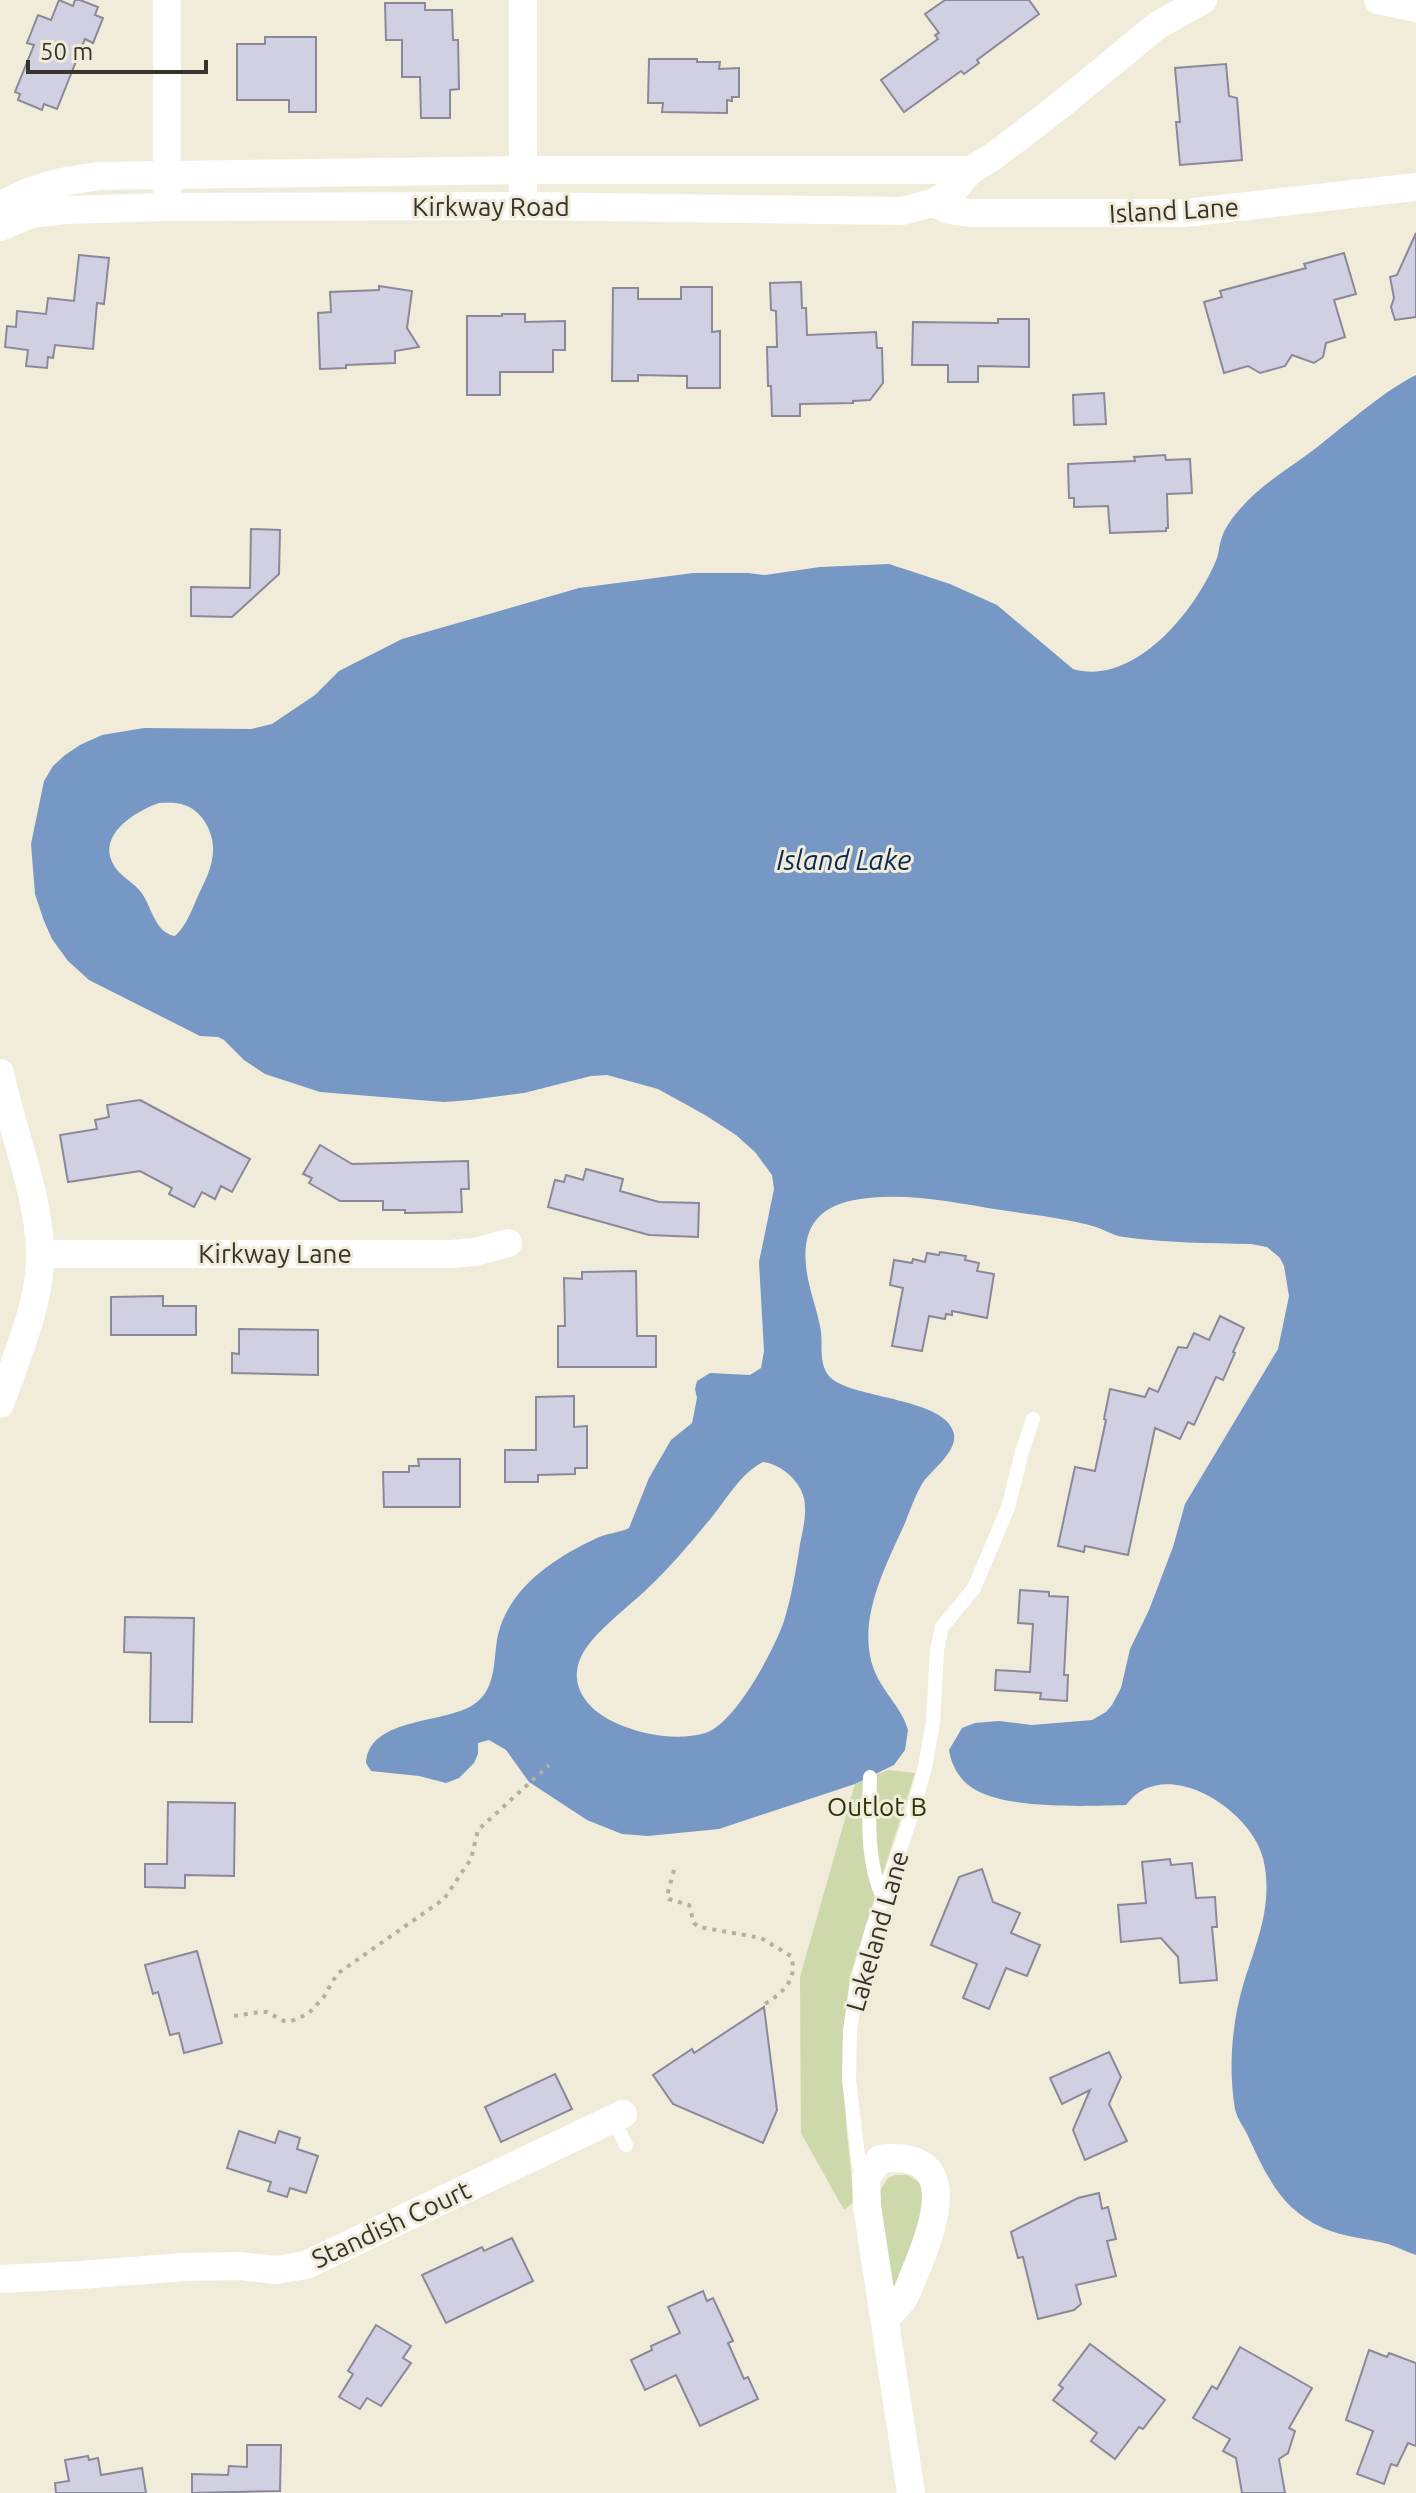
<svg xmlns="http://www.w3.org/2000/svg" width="1416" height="2493" viewBox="0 0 1416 2493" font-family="Ubuntu,sans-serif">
	<rect width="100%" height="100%" fill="#f1ebd9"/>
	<!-- green -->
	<g fill="#cdd9aa">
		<path d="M888 1770 915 1773 850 1976 843 2034 846 2124 854 2202 844 2210 801 2133 800 1977 855 1784Z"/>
		<path d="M896 2175H907L920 2183 924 2202 915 2238 896 2285 893 2286 878 2193 888 2178Z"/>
	</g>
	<!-- water -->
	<path fill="#7797c5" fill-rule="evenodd" d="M1416 375V2255C1407 2252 1397 2247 1388 2244 1366 2238 1343 2237 1323 2228 1281 2209 1266 2175 1248 2136 1244 2127 1237 2119 1235 2109 1228 2068 1232 2021 1244 1982 1257 1941 1274 1903 1263 1858 1251 1809 1164 1753 1126 1805 1088 1806 1002 1810 971 1787 959 1779 951 1764 949 1750L962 1728 975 1723 999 1721 1032 1725 1092 1720 1106 1712 1112 1705 1121 1688 1130 1649 1149 1610 1173 1547 1185 1504 1278 1349 1289 1296 1284 1266 1280 1258 1267 1247 1251 1244C1209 1243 1166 1243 1124 1237 1114 1236 1105 1230 1096 1227 1065 1218 1032 1215 1001 1210 958 1203 912 1193 868 1198 817 1203 798 1228 808 1279 811 1295 817 1310 820 1326 824 1343 817 1365 831 1378 854 1399 947 1398 954 1434 957 1453 931 1470 922 1484 915 1496 910 1510 905 1523 888 1561 864 1606 869 1649 873 1687 900 1701 908 1730L905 1750 894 1765 855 1784 719 1829 648 1836 622 1834 587 1820 529 1782 506 1750 489 1740 478 1743V1754L474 1763 459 1778 446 1783 419 1776 371 1771 366 1763C369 1715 450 1725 477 1702 497 1686 493 1658 498 1635 509 1588 554 1558 595 1539 606 1533 619 1533 629 1528L649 1478 671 1440 692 1423 697 1398 695 1389 697 1381 710 1373 750 1375 761 1368 764 1351 759 1262 774 1189 772 1175 755 1152 736 1135 705 1115 658 1089 607 1075 591 1076 524 1093 470 1100 444 1102 320 1092 265 1074 244 1060 224 1040 218 1037 200 1036 89 980 68 961 52 939 44 921 35 894 31 844 44 781 53 766 65 755 80 745 102 735 144 728 251 729 272 724 315 695 339 671 402 639 579 588 693 573H748L765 575 820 567 889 564 950 584 997 605 1073 669C1135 687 1197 609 1217 558 1219 552 1219 546 1221 540 1224 529 1232 518 1240 509 1259 486 1288 469 1312 451 1344 427 1380 393 1416 375ZM159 803C167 803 177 802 184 805 202 810 214 833 213 850 213 867 204 883 197 898 191 912 186 926 175 936 155 933 152 907 141 892 135 884 125 879 118 871 91 839 133 812 159 803ZM763 1462C780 1464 798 1479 803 1495 808 1510 803 1529 800 1544 796 1570 792 1595 784 1621 774 1650 735 1724 705 1733 678 1741 642 1735 616 1723 590 1712 567 1687 581 1657 592 1633 630 1606 649 1587 669 1568 688 1546 706 1524 724 1504 738 1475 763 1462Z"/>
	<!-- building -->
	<g fill="#d0d0e2" stroke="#8a899a" stroke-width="2">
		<path d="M59 0 73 6 75 0H80L98 7 95 15 103 18 93 43 85 39 57 109 44 104 42 110 18 100 20 94 15 92 34 45 27 43 38 15 51 20Z"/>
		<path d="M945 0H1029L1039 14 977 60 979 63 964 74 961 71 904 112 881 80 938 39 935 35 939 33 925 14Z"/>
		<path d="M385 3H425V10H452L453 40H458L459 89 450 90V118H421L420 77H402V40H386Z"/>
		<path d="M265 37H316V112H289V100H237V44H265Z"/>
		<path d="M649 59H697V62H720L719 69 739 68V97H732V101L727 100V113L662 112 663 103H648Z"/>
		<path d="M1226 64 1229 96 1237 98 1242 160 1180 165 1176 122H1180L1175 68Z"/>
		<path d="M1416 233V317L1395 320 1391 307 1394 298 1390 277 1397 275Z"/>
		<path d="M1344 253 1356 294 1334 300 1345 337 1326 343 1323 357 1314 363 1292 355 1285 366 1260 373 1248 366 1224 373 1204 302 1222 297 1220 291 1306 268 1304 264Z"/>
		<path d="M79 255 109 258 104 304 97 303 93 349 55 345 53 358 48 357 47 368 26 366 28 350 5 347 7 326 16 327 17 311 46 314 48 298 74 301Z"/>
		<path d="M801 282 802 308H806L807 335 876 332 877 348H882L883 383 870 400 853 401V403L800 404V416H772L771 386H768L767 347H777L776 311 771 310 770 283Z"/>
		<path d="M379 286 412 291 407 328 419 347 395 351V363L346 365V368L320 369 318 313 331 312 330 292 379 290Z"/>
		<path d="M681 287H712V332L720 331V388H687V376L638 375V381H612L613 288H638V299H681Z"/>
		<path d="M502 314H525V322L565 321V350H553V372H500V395H467V316H502Z"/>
		<path d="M998 319H1029V367L978 366V382H948V365H912L913 322 998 323Z"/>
		<path d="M1104 393 1106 424 1074 425 1073 395Z"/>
		<path d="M1165 455 1166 460 1190 459 1192 493 1167 494 1168 528H1166V531L1110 533 1108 506 1074 507V498H1069L1068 464 1135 461 1134 457Z"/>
		<path d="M251 529 280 530 279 574 232 617 191 616V587L250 588Z"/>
		<path d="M140 1100 250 1159 232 1192 221 1186 215 1199 202 1192 194 1207 169 1194 172 1188 140 1171 68 1182 60 1135 97 1129 95 1120 109 1117 107 1105Z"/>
		<path d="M320 1145 352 1164 468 1161 469 1189H461L462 1212 405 1213V1210H383V1201H340L309 1183 312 1178 303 1174Z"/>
		<path d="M586 1169 623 1179 620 1191 659 1202 699 1203 698 1237 649 1235 548 1207 555 1180 564 1182 566 1175 583 1180Z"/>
		<path d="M940 1252 966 1256 965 1260 979 1263 977 1271 994 1274 987 1318 952 1311V1315L946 1314 945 1319 929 1316 922 1351 892 1346 903 1288 890 1285 894 1260 912 1263 913 1259 925 1262 927 1253 939 1255Z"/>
		<path d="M636 1271 637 1336H656V1367H558V1326H565L564 1278 582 1279V1272Z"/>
		<path d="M163 1296V1306H196V1335H111V1297Z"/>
		<path d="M1220 1316 1244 1328 1233 1352 1235 1353 1223 1380 1216 1377 1194 1425 1188 1422 1180 1439 1155 1428 1128 1555 1085 1546 1084 1552 1058 1546 1075 1467 1095 1471 1106 1420 1104 1419 1110 1389 1145 1397 1149 1388 1158 1392 1178 1347 1187 1348 1194 1333 1209 1340Z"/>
		<path d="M239 1329 318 1330V1375L232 1373V1353L239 1354Z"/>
		<path d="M574 1396V1427L587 1426V1468H575V1474L538 1475V1482H505V1450H536V1397Z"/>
		<path d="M418 1459H460V1507H384L383 1472H409V1466H419Z"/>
		<path d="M1020 1590 1049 1592V1596L1068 1597 1064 1675H1068L1067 1701 1040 1699 1041 1693 995 1690 996 1670 1030 1672 1033 1624 1018 1623Z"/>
		<path d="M125 1617 194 1618 192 1722H150L151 1653 124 1652Z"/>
		<path d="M168 1802 235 1803 234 1876 185 1875V1888L145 1887V1864H167Z"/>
		<path d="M1170 1859 1171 1865 1192 1863 1196 1898 1215 1897 1217 1927H1212L1217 1980 1180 1983 1178 1957 1161 1938 1121 1942 1118 1905 1146 1903 1142 1862Z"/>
		<path d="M982 1869 993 1902 1020 1913 1011 1933 1040 1945 1027 1976 1006 1968 989 2009 963 1998 977 1964 931 1945 959 1877Z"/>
		<path d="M197 1951 222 2043 184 2053 179 2033 170 2035 158 1992 153 1994 145 1965Z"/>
		<path d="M764 2007 777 2110 763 2143 673 2104 653 2075 692 2049 694 2053Z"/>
		<path d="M1109 2052 1121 2077 1109 2104 1127 2141 1085 2160 1073 2130 1090 2090 1062 2104 1050 2078Z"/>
		<path d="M555 2074 572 2109 501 2142 485 2107Z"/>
		<path d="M239 2131 275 2143 279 2131 300 2138 297 2149 318 2156 306 2193 290 2188 287 2197 268 2191 271 2182 227 2168Z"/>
		<path d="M1099 2193 1102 2209 1108 2207 1116 2239 1107 2241 1116 2276 1076 2285 1081 2304 1074 2310 1038 2319 1023 2257 1018 2258 1011 2232 1078 2198Z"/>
		<path d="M512 2238 533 2281 446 2323 422 2275 482 2247 484 2251Z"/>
		<path d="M703 2291 707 2301 713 2298 733 2341 728 2343 744 2379 748 2377 758 2399 700 2426 676 2375 645 2390 631 2360 652 2350 651 2346 680 2333 668 2307Z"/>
		<path d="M376 2325 411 2346 403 2358 411 2363 381 2406 367 2398 360 2409 339 2397 353 2374 348 2371Z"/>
		<path d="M1090 2344 1165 2400 1143 2429 1139 2427 1115 2459 1091 2441 1097 2433 1053 2400 1063 2388 1059 2385Z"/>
		<path d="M1240 2347 1312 2388 1289 2428 1295 2431 1288 2453 1279 2459 1285 2493H1242L1236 2458 1223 2451 1230 2439 1193 2418 1212 2386 1217 2389Z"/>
		<path d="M1369 2350 1387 2357 1389 2353 1416 2363V2446L1408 2443 1397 2466 1391 2464 1384 2484 1357 2474 1373 2431 1346 2420Z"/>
		<path d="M247 2445H281L280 2491 192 2493V2474L228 2475 229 2466 247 2467Z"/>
		<path d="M88 2456 89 2460 98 2458 101 2475 142 2468 146 2493H56L55 2483 69 2481 65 2460Z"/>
	</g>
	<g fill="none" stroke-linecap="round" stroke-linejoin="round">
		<!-- path -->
		<g stroke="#b4afa1" stroke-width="4" stroke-dasharray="4 6" stroke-linecap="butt">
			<path d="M674 1870 667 1896 669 1899 689 1905 694 1923 699 1927 761 1938 791 1956C798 1979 784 1992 765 2004"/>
			<path d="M234 2016 260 2012H267L284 2021H291L308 2014 323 1998 337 1974 444 1899 471 1859 478 1830 549 1765"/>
		</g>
		<!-- lane -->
		<g stroke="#fff" stroke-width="14">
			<path d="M870 1777C869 1817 866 1861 883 1898"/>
			<path d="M613 2119 626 2145"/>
			<path d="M866 2178 859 2166 849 2079 850 2031 857 1983 872 1929 913 1811 925 1767 933 1723 937 1650 942 1627 974 1588 1008 1508 1022 1452 1033 1419"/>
		</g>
		<!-- street -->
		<g stroke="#fff" stroke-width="28">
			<path d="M167 0V195"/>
			<path d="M523 0V189"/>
			<path d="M1378 0 1416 8"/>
			<path d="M933 203 949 210 970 213H1185L1416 187"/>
			<path d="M0 206C34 186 61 181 100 176L523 170H971"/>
			<path d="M0 227 31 214 66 210 166 207 523 206 902 211 933 203 953 191 971 170 994 156 1058 107 1158 25 1203 0"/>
			<path d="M0 1073C12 1132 38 1190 40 1251 42 1300 16 1358 0 1404"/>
			<path d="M40 1254H451L475 1252 508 1243"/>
			<path d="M0 2279 81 2275 183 2267 239 2266 276 2270 306 2265 623 2114"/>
			<path d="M886 2318C891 2312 898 2306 903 2299 909 2290 913 2276 918 2265 936 2221 960 2149 880 2159L866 2178 867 2206 911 2493"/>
		</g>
	</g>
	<g text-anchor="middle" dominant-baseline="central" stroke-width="6" stroke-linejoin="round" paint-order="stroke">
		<!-- street labels -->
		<g font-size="26" fill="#36332c" stroke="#f1ebd9">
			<text x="491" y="206">Kirkway Road</text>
			<text transform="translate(1174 210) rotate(-3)">Island Lane</text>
			<text x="275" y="1253">Kirkway Lane</text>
			<text transform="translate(877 1931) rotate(-74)">Lakeland Lane</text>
			<text transform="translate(391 2224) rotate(-25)">Standish Court</text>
		</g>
		<!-- park labels -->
		<g font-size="26" fill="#2d3509" stroke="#f1ebd9">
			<text x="877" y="1806">Outlot B</text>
		</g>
		<!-- water labels -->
		<g font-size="28" font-style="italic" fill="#082954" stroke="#f1ebd9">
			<text x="844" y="859">Island Lake</text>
		</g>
	</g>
	<!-- scale -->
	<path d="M28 60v12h178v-12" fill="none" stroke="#36332c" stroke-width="4"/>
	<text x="40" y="60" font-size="24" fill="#36332c" stroke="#f1ebd9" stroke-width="6" paint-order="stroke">50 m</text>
</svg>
